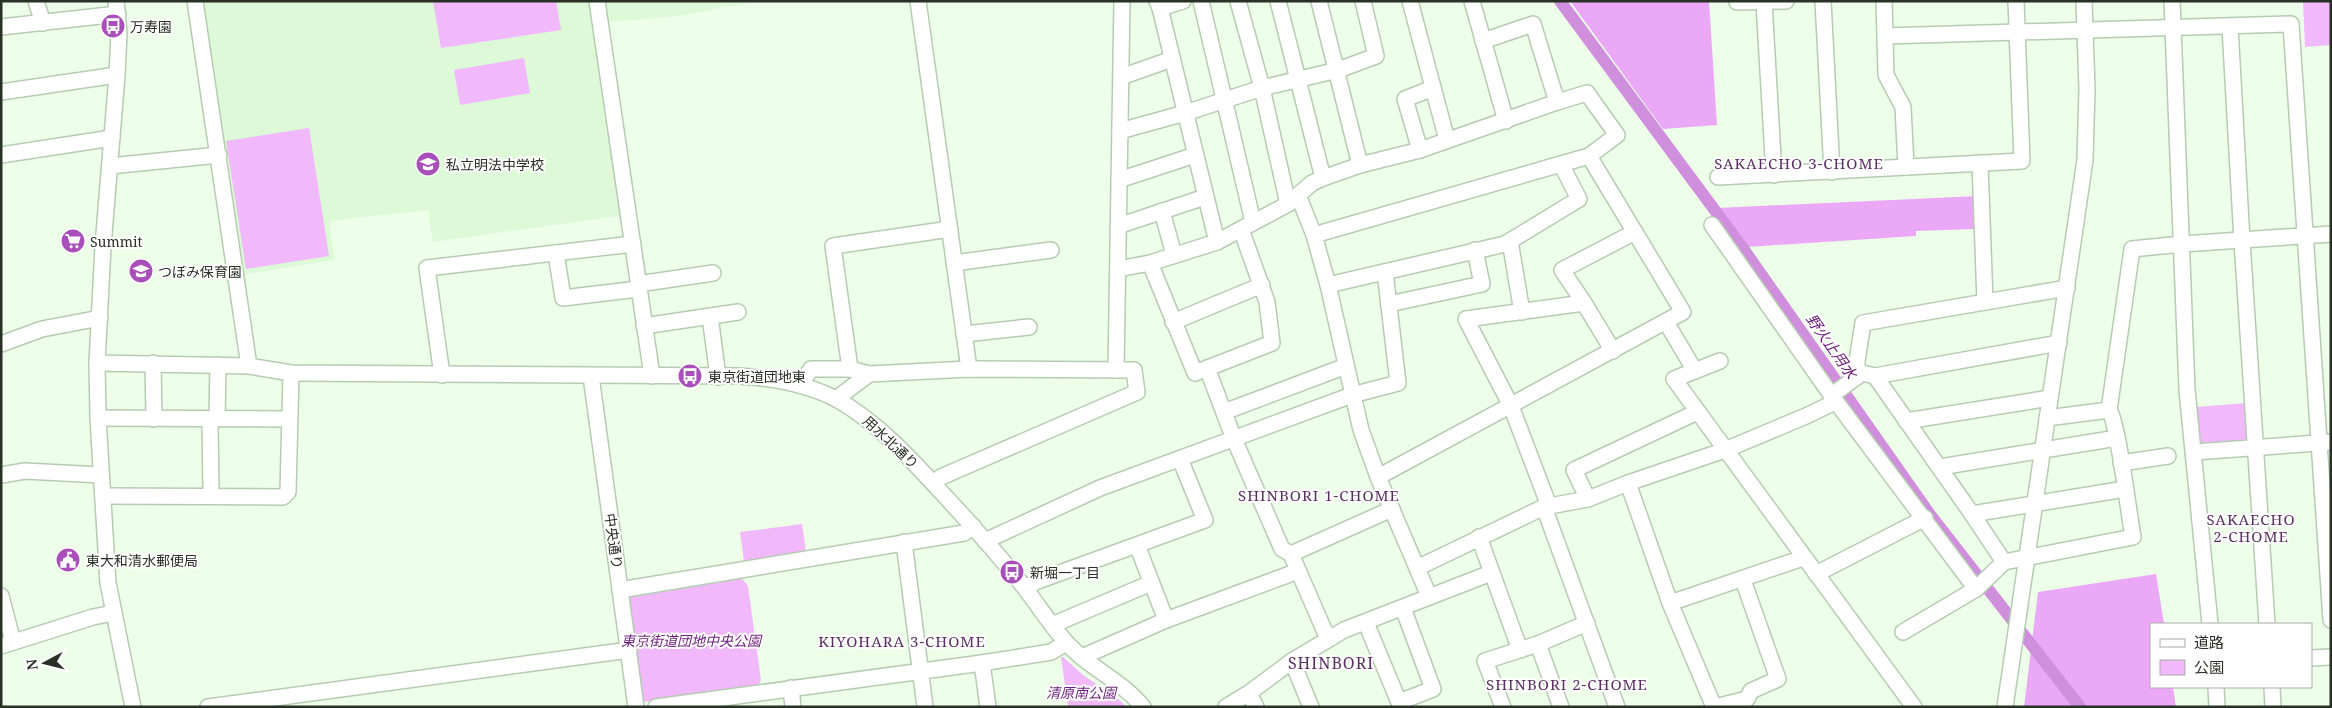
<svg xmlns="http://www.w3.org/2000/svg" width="2332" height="708" viewBox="0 0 2332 708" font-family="'Noto Serif','Noto Sans JP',serif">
	<rect width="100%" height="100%" fill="#edfee9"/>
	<!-- built -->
	<g fill="#ddf9d8">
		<path d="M201 1H591L624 215 433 242 428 210 329 221 335 260 241 275Z"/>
		<path d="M605 1H757L677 16 608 22Z"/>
	</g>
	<!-- green -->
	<g fill="#f1b8fc">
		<path d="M433 1H556L561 30 441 48Z"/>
		<path d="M2303 1H2331V45L2305 47Z"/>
		<path d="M524 58 530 93 460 105 454 70Z"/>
		<path d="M309 128 329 256 246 269 226 141Z"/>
		<path d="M2247 403 2249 437 2244 442 2204 445 2199 440 2195 407Z"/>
		<path d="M802 524 806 551 744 561 740 532Z"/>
		<path d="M741 577 748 586 761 680 758 687 642 702 628 596Z"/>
		<path d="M1061 657H1063L1083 675 1118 699 1127 707H1068Z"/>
	</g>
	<!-- forest -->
	<g fill="#eaa8f7">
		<path d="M1570 1H1709L1717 125 1663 129Z"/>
		<path d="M1978 196V226L1975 229 1916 231V236L1747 247 1716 208Z"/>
		<path d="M2156 574 2164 624H2151V687H2173L2176 707H2024L2038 592Z"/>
	</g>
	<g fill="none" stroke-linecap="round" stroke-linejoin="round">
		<!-- canal -->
		<path stroke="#d08fdc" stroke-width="12" d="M1560 1 1742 247 1931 516 2080 707"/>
		<defs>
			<g id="minor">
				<path d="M36 1 43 23"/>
				<path d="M116 1 119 33 117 75 103 246 97 363 98 418 108 583 133 707"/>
				<path d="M195 1 249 366"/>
				<path d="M597 1 652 376"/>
				<path d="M918 1 969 369"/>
				<path d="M1157 1 1160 8 1183 1"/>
				<path d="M1201 1 1253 222"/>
				<path d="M1238 1 1262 88 1288 204"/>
				<path d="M1278 1 1323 178"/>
				<path d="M1319 1 1360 165"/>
				<path d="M1410 1 1447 140"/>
				<path d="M1472 1 1506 121"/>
				<path d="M1823 1 1832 172"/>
				<path d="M1884 1 1886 75 1903 107 1906 167"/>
				<path d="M2172 1 2187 390 2210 624"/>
				<path d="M1737 2 1786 1"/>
				<path d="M1764 2 1774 175"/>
				<path d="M1160 8 1217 242"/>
				<path d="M1 27 118 14"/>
				<path d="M2230 27 2242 241 2267 624"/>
				<path d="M1885 36 2291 24 2331 620"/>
				<path d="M1483 41 1533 24 1557 102"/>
				<path d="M1121 77 1172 59"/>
				<path d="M1 92 117 75"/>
				<path d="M1120 131 1185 113 1262 88 1338 70 1376 56 1363 1"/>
				<path d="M1420 150 1405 99 1433 88"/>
				<path d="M1 155 112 138"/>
				<path d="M1980 163 1985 302"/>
				<path d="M110 166 219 155"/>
				<path d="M1718 177 2022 161 2016 1"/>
				<path d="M1119 180 1195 155"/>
				<path d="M1298 195 1314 235 1328 285 1361 430 1378 477 1429 596"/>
				<path d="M1162 211 1174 255"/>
				<path d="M1712 225 1834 399 1976 589"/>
				<path d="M1118 226 1205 197"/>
				<path d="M1314 235 1589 156"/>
				<path d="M1510 241 1522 312"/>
				<path d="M556 253 563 298 638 289"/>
				<path d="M954 263 1051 250"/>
				<path d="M1150 263 1195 373 1272 343 1267 302 1241 229"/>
				<path d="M1118 269 1150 263 1217 242 1288 204 1312 183 1323 178 1360 165 1420 150 1557 102 1587 93 1617 135 1589 156 1683 312 1378 477"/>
				<path d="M638 284 713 273"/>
				<path d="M1328 285 1505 244 1579 199 1561 164"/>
				<path d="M1584 303 1562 270 1635 232"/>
				<path d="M1389 304 1482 284 1475 250"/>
				<path d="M710 316 718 377"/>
				<path d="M1173 322 1262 285"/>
				<path d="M1666 322 1695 371"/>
				<path d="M644 326 738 312"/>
				<path d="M964 334 1029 327"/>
				<path d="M1 344 42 329 100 318"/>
				<path d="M1720 361 1674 379 1914 707"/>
				<path d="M97 363 249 366 291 373 739 376C773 378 808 384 838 400 878 423 911 459 942 493 970 523 998 554 1024 587 1038 605 1050 624 1065 641 1087 667 1121 680 1143 707"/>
				<path d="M153 363 154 419"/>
				<path d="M1207 368 1234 439 1282 549 1291 554 1328 639"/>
				<path d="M850 369 833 246 950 229"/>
				<path d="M1116 370 1122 1"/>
				<path d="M442 375 427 268 633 244"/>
				<path d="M591 376 636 707"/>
				<path d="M1875 376 1972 514 2004 562"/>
				<path d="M1857 377V361L1863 323 2067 288"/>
				<path d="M800 385 811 369H850L869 374 969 369 1134 370 1137 392 941 477 933 483"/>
				<path d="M836 399 869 374"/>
				<path d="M1224 412 1346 366"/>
				<path d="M98 418 289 419"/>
				<path d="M2047 418 2109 410 2132 249 2182 244 2331 234"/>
				<path d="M217 419 218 365"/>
				<path d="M210 420 211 496"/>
				<path d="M1906 421 2050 398"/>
				<path d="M2195 452 2331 442"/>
				<path d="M2121 463 2168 456"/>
				<path d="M1940 467 2117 438"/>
				<path d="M1 475 25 471 101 475"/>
				<path d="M1628 483 1670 603 1714 707"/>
				<path d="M103 496 283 497 288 492 291 373"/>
				<path d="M1588 499 1574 470 1697 412"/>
				<path d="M1549 506 1511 406 1466 319 1584 303 1613 351"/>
				<path d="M1544 507 1617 707"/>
				<path d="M1972 514 2125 489"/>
				<path d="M1479 537 1520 650"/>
				<path d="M985 541 1100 488 1352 395 1398 383 1385 272"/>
				<path d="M904 542 925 707"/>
				<path d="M1137 545 1166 620"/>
				<path d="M1291 554 1392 509"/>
				<path d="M1417 568 1544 507 1588 499 1628 483 1725 450 1806 416 1829 405 1836 392 1862 373 1875 376 2059 343"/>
				<path d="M1816 574 1925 518"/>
				<path d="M1026 589 1035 582 1205 520 1180 459"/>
				<path d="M620 590 964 533 973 526"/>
				<path d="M1 596 13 642"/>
				<path d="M1670 603 1803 558"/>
				<path d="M1366 623 1401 707"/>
				<path d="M1052 625 1151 583"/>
				<path d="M1903 632 1976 589 2004 562 2133 537C2129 516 2118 422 2109 410"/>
				<path d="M1538 644 1561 707"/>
				<path d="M1 646 93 617 113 613"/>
				<path d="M1082 657 1166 620 1298 571"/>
				<path d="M2311 658 2331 657"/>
				<path d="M1292 661 1311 707"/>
				<path d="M982 663 988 707"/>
				<path d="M2216 687 2217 707"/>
				<path d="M2272 687 2273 707"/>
				<path d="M791 688 793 707"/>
				<path d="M1249 693 1256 707"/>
				<path d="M1399 702 1433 689 1403 608"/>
				<path d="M208 707 629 650"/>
				<path d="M656 707 982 663 1051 652 1066 643"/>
				<path d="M1226 707 1249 693 1292 661 1344 630 1491 573"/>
				<path d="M1503 707 1485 661 1538 644 1587 623"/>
				<path d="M1715 707 1747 699 1751 691 1778 679 1743 580"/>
				<path d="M2005 707 2085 160 2087 89 2084 1"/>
			</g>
		</defs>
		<!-- minor casing -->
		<use href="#minor" stroke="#b6ccb2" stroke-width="18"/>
		<!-- minor -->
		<use href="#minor" stroke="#fff" stroke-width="15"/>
	</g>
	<!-- icons -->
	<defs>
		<symbol id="bus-disc" viewBox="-11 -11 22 22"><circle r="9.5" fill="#a94fba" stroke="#fff"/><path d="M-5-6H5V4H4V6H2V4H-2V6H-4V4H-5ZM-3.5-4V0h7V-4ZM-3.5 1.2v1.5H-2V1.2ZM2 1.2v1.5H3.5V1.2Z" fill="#fff"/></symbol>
		<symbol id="school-disc" viewBox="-11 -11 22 22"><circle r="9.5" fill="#a94fba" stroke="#fff"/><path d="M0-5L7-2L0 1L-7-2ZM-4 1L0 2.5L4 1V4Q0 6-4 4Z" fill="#fff"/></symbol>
		<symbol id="supermarket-disc" viewBox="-11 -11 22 22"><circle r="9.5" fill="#a94fba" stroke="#fff"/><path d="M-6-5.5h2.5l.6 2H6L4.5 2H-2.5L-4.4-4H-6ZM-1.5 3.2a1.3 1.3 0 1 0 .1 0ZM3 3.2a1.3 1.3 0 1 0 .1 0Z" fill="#fff"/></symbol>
		<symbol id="civic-disc" viewBox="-11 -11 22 22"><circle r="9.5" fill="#a94fba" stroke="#fff"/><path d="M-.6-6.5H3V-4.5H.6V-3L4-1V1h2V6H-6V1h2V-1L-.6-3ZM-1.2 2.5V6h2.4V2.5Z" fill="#fff"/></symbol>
	</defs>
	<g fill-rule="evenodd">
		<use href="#bus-disc" x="99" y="12" width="28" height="28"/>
		<use href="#school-disc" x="414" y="150" width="28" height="28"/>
		<use href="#supermarket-disc" x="59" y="227" width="28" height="28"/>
		<use href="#school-disc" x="127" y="257" width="28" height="28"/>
		<use href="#bus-disc" x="676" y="362" width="28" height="28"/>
		<use href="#civic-disc" x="54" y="546" width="28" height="28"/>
		<use href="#bus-disc" x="998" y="558" width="28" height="28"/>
	</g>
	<g text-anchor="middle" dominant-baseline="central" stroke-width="4" stroke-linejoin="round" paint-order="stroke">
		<!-- poi labels -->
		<g font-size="14" fill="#293127" stroke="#fff" text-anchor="start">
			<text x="130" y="26">万寿園</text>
			<text x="446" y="164">私立明法中学校</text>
			<text x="90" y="241">Summit</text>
			<text x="158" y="271">つぼみ保育園</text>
			<text x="708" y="376">東京街道団地東</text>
			<text x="86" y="560">東大和清水郵便局</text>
			<text x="1030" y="572">新堀一丁目</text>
		</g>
		<!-- street labels -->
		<g font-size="14" fill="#293127" stroke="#fff">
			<text transform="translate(891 442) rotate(43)">用水北通り</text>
			<text transform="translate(614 541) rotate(82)">中央通り</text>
		</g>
		<!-- park labels -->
		<g font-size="14" font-style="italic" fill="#6c1e7b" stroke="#fff">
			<text x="691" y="640">東京街道団地中央公園</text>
			<text x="1081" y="692">清原南公園</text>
		</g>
		<!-- neighbourhood labels -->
		<g font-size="15" letter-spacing="1" fill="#5b2f63" stroke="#fff">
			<text x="1799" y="163">SAKAECHO 3-CHOME</text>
			<text x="1319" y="495">SHINBORI 1-CHOME</text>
			<text x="2251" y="519">SAKAECHO<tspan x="2251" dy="17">2-CHOME</tspan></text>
			<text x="902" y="641">KIYOHARA 3-CHOME</text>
			<text x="1567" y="684">SHINBORI 2-CHOME</text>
		</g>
		<!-- water labels -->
		<g font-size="15" font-style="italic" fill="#681977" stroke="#fff">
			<text transform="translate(1832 346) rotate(55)">野火止用水</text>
		</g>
		<!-- quarter labels -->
		<g font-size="16" letter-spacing="1" fill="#5b2f63" stroke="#fff">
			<text x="1331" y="663">SHINBORI</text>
		</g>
	</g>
	<!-- border -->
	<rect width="2332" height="708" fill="none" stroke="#293127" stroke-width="5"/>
	<!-- legend -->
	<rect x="2150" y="623" width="162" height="65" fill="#ffffff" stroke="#a9ada9"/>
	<rect x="2160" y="639" width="25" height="8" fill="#ffffff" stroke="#a9ada9"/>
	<text x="2194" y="648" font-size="15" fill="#293127">道路</text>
	<rect x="2160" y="660" width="25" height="15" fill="#f1b8fc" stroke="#a9ada9"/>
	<text x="2194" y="673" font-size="15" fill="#293127">公園</text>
	<!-- north arrow -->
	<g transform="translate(45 663) rotate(263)" stroke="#ffffff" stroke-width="4" paint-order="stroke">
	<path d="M0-4L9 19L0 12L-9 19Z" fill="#293127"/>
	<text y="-8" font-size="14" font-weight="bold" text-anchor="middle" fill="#293127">N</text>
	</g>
</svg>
